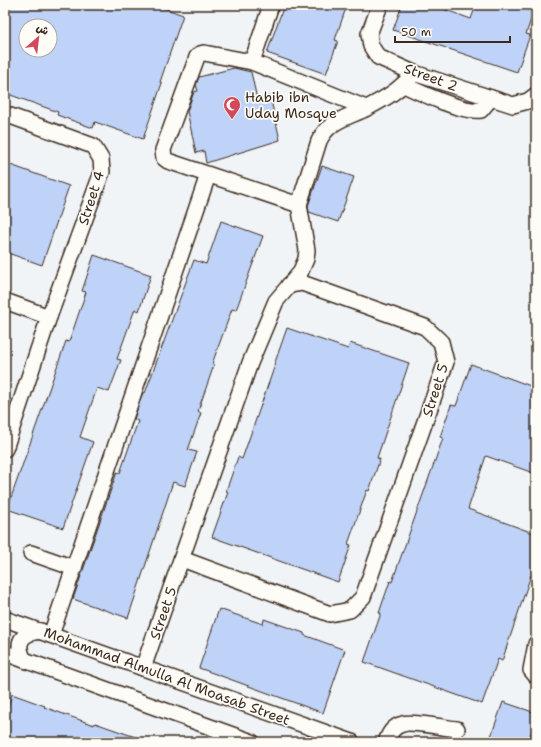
<svg xmlns="http://www.w3.org/2000/svg" width="541" height="747" viewBox="0 0 541 747" font-family="'Shantell Sans','Playpen Sans Arabic',sans-serif">
	<rect width="100%" height="100%" fill="#f1f4f7"/>
	<filter id="ink" filterUnits="userSpaceOnUse"><feTurbulence type="fractalNoise" baseFrequency=".025" numOctaves="2"/><feDisplacementMap in="SourceGraphic" scale="8" xChannelSelector="R" yChannelSelector="G"/><feConvolveMatrix kernelMatrix="1 2 1 2 8 2 1 2 1" color-interpolation-filters="sRGB"/></filter>
	<g filter="url(#ink)">
		<!-- building -->
		<g fill="#bfd3f8" stroke="#3b2a1e" fill-rule="evenodd">
			<path d="M5 5H156L183 15 160 82 162 83 143 139 95 122 93 128 57 115 58 112 5 93ZM26 26H50V50H26Z"/>
			<path d="M284 5H347L335 40 338 41 326 74 267 53Z"/>
			<path d="M402 5H432L471 19 476 5H536L526 34 530 35 517 72 393 30Z"/>
			<path d="M234 68 251 72 257 99 270 96 280 140 206 163 204 151 196 153 187 111 194 92 198 91 196 85 199 77Z"/>
			<path d="M5 163 69 186 42 265 5 252Z"/>
			<path d="M322 166 354 177 338 222 309 212 308 206Z"/>
			<path d="M221 221 263 236 236 310 232 309 212 364 214 365 198 411 201 413 188 450 197 452 185 486 173 482 128 618 73 599 117 472 120 473 138 421 134 419 143 392 145 393 194 260 206 264Z"/>
			<path d="M94 255 151 275 139 311 135 309 117 359 121 360 109 392 97 388 80 437 93 442 63 528 7 509 66 341 69 342 86 292 82 291Z"/>
			<path d="M287 328 348 349 350 343 409 363 377 458 380 459 369 491 367 490 348 544 351 545 338 582 212 537 228 492 226 491 238 457 242 459 275 365H274Z"/>
			<path d="M471 364 536 388V474L486 456 468 509 536 534V565L533 575H531L502 661 498 659 482 704 364 662 381 613H379L390 581 392 582 443 438 440 437 451 405 456 406Z"/>
			<path d="M219 609 263 624 264 619 304 633V635L345 650 323 713 199 668Z"/>
			<path d="M12 694 45 706 44 707 94 725 95 723 144 740V742H5V715Z"/>
			<path d="M503 702 536 713V719L528 742H489Z"/>
		</g>
		<g fill="none" stroke-linecap="round" stroke-linejoin="round">
			<defs>
				<g id="minor">
					<path d="M380 5 369 34 371 46 378 57 414 73 513 105 528 101 536 95"/>
					<path d="M252 62 271 5"/>
					<path d="M404 85C421 93 463 113 481 110L491 98"/>
					<path d="M5 114 93 146 101 159 102 172 49 317 5 449"/>
					<path d="M299 205 168 161 164 158 163 150 197 57 200 54 204 53 252 62 366 108"/>
					<path d="M5 301 49 317"/>
					<path d="M31 553 74 568"/>
					<path d="M182 559 330 614 350 610 363 597 446 362 441 342 425 327 302 283 289 285"/>
					<path d="M5 619 352 742"/>
					<path d="M51 635 208 175"/>
					<path d="M536 644 531 670 536 676"/>
					<path d="M5 653 252 742"/>
					<path d="M24 660C15 642 21 633 41 631"/>
					<path d="M143 668 250 363 276 301 300 273 306 259 307 250 299 205 319 141C329 120 347 118 367 108 386 98 400 90 414 73"/>
					<path d="M386 742C389 734 393 726 403 724 410 721 447 728 457 729"/>
				</g>
			</defs>
			<!-- minor casing -->
			<use href="#minor" stroke="#3b2a1e" stroke-width="18"/>
			<!-- minor -->
			<use href="#minor" stroke="#fdfcf7" stroke-width="15"/>
		</g>
	</g>
	<!-- icons -->
	<defs>
		<symbol id="mosque-pin" viewBox="-11 -11 22 30"><path d="M0 17L-7.5 6A9.5 9.5 0 1 1 7.5 6Z" fill="#d1495b" stroke="#fdfcf7"/><path d="M3.5-4.9A6 6 0 1 0 3.5 4.9A5 5 0 1 1 3.5-4.9Z" fill="#fff"/></symbol>
	</defs>
	<g fill-rule="evenodd">
		<use href="#mosque-pin" x="222" y="95" width="20" height="27"/>
	</g>
	<g text-anchor="middle" dominant-baseline="central" stroke-width="3.5" stroke-linejoin="round" paint-order="stroke">
		<!-- street labels -->
		<g font-size="14" fill="#3b2a1e" stroke="#fdfcf7">
			<text transform="translate(431 77) rotate(20)">Street 2</text>
			<text transform="translate(91 198) rotate(-72)">Street 4</text>
			<text transform="translate(435 390) rotate(-72)">Street 5</text>
			<text transform="translate(163 613) rotate(-71)">Street 5</text>
			<text transform="translate(167 676) rotate(20)">Mohammad Almulla Al Moasab Street</text>
		</g>
		<!-- poi labels -->
		<g font-size="14" fill="#3b2a1e" stroke="#fdfcf7" text-anchor="start">
			<text x="245" y="97">Habib ibn<tspan x="245" dy="16">Uday Mosque</tspan></text>
		</g>
	</g>
	<!-- margin -->
	<rect width="541" height="747" fill="none" stroke="#fdfcf7" stroke-width="20"/>
	<rect x="10" y="10" width="521" height="727" fill="none" stroke="#3b2a1e" stroke-width="1.5" filter="url(#ink)"/>
	<!-- north arrow -->
	<g transform="translate(38 38) rotate(28)"><circle r="19" fill="#fdfcf7" stroke="#afa8a0"/>
	<path d="M0-3L7 15L0 10L-7 15Z" fill="#d1495b"/>
	<text y="-6" font-size="11" font-weight="bold" text-anchor="middle" fill="#3b2a1e">ش</text>
	</g>
	<!-- scale -->
	<path d="M395 36v6h115v-6" fill="none" stroke="#3b2a1e" stroke-width="2"/>
	<text x="401" y="36" font-size="12" fill="#3b2a1e" stroke="#fdfcf7" stroke-width="3" paint-order="stroke">50 m</text>
</svg>
